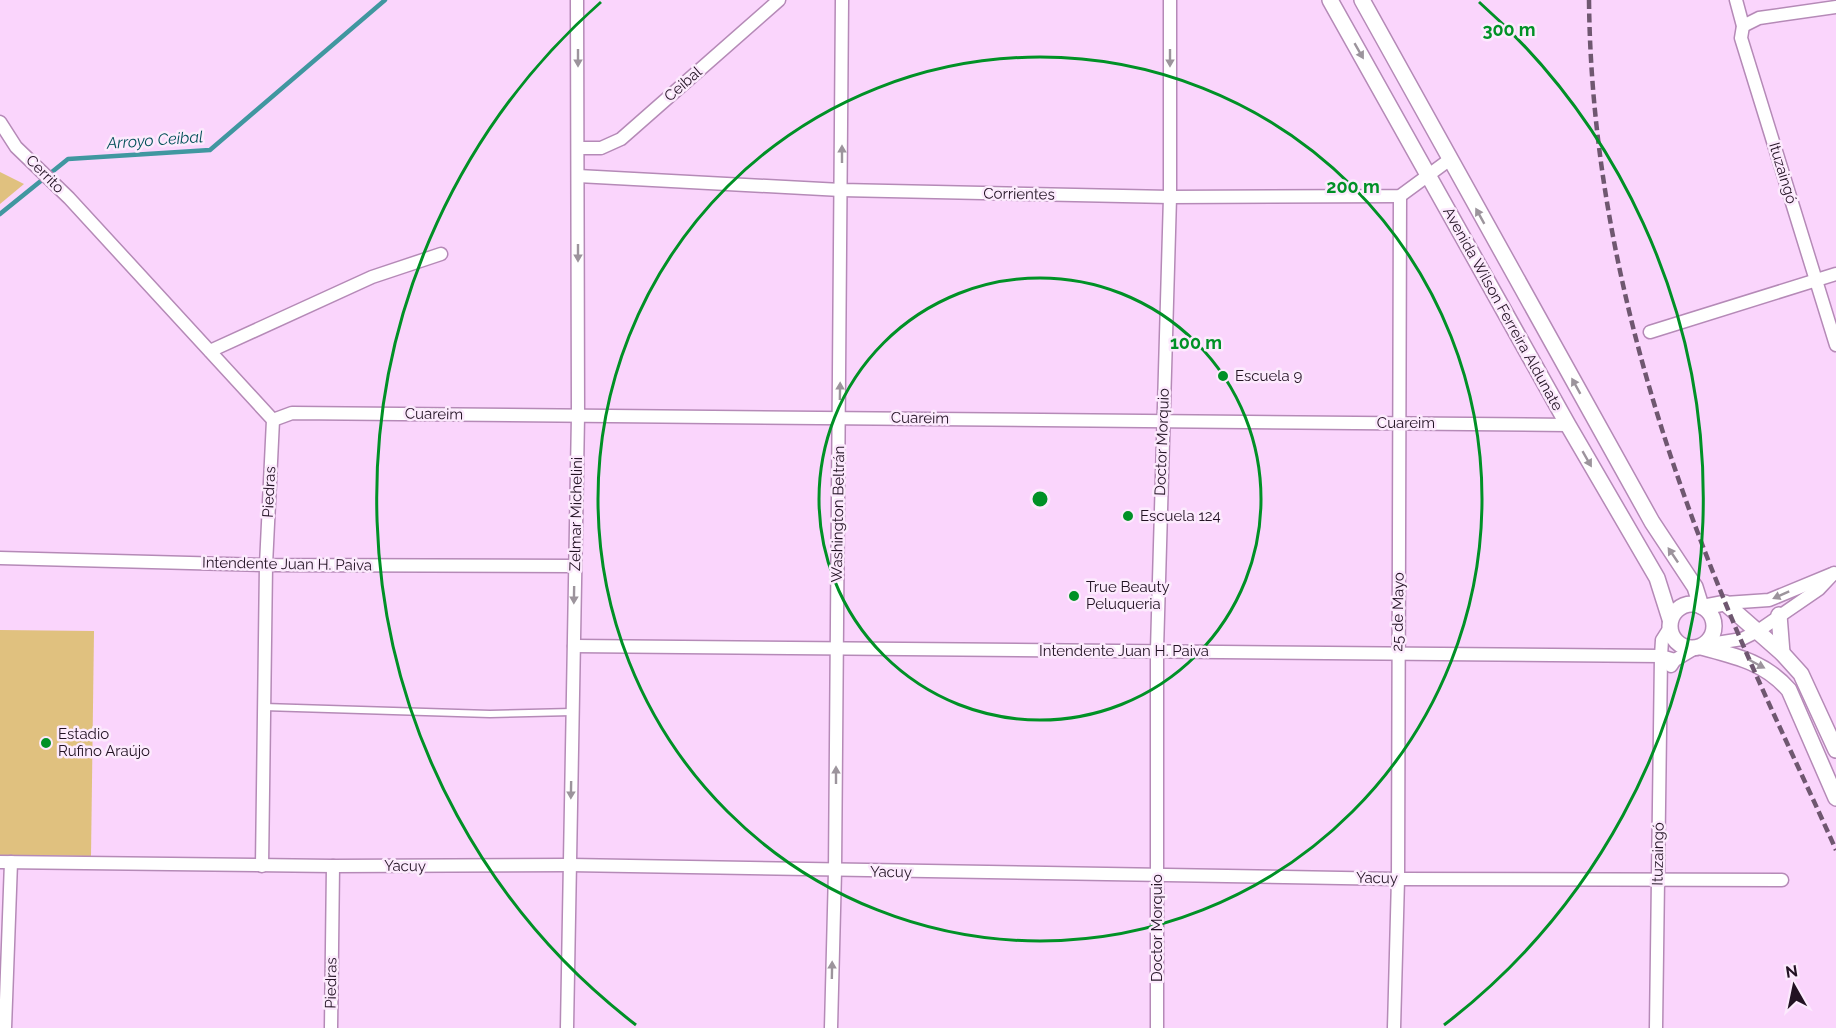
<svg xmlns="http://www.w3.org/2000/svg" width="1836" height="1028" viewBox="0 0 1836 1028" font-family="Raleway,sans-serif">
	<rect width="100%" height="100%" fill="#fad5fc"/>
	<!-- green -->
	<g fill="#e0c17f">
		<path d="M0 172 24 184 0 204Z"/>
		<path d="M0 630 94 631 91 856 0 855Z"/>
	</g>
	<g fill="none" stroke-linecap="round" stroke-linejoin="round">
		<!-- stream -->
		<path stroke="#4097a0" stroke-width="4.5" d="M0 214 68 159 210 150 385 0"/>
		<defs>
			<path id="service" d="M264 707 490 714 572 712"/>
			<g id="minor">
				<path d="M1736 0 1743 26 1741 38 1836 345"/>
				<path d="M1743 26 1759 18 1836 7"/>
				<path d="M0 122 16 147 69 198 273 420 266 565 262 866"/>
				<path d="M578 148H601L621 139 779 0"/>
				<path d="M578 176 841 190 1170 197 1400 196 1449 160"/>
				<path d="M1650 332 1836 274"/>
				<path d="M210 351 372 277 441 254"/>
				<path d="M273 420 292 413 1568 425"/>
				<path d="M0 558 266 565 575 566"/>
				<path d="M1725 603 1769 600 1832 574"/>
				<path d="M1704 645 1742 639 1758 631 1819 589 1834 573"/>
				<path d="M574 646 1661 656 1675 660"/>
				<path d="M1671 666 1675 660 1695 648"/>
				<path d="M0 862 333 866 570 865 1398 879 1782 880"/>
				<path d="M5 1028 11 862"/>
				<path d="M331 1028 333 866"/>
				<path d="M567 1028 578 416 577 0"/>
				<path d="M831 1028 835 871 842 0"/>
				<path d="M1157 1028V650L1170 197V0"/>
				<path d="M1394 1028 1398 879 1400 196"/>
				<path d="M1656 1028 1661 656 1662 640 1669 629"/>
			</g>
			<g id="tertiary">
				<path d="M1330 0 1568 425 1657 578 1670 619"/>
				<path d="M1362 0 1652 522 1695 587 1701 606"/>
				<circle cx="1692" cy="626" r="22"/>
				<path d="M1704 607 1725 603 1782 653 1801 674 1836 750"/>
				<path d="M1779 615 1782 653"/>
				<path d="M1701 647C1735 656 1765 662 1789 690L1836 798"/>
			</g>
		</defs>
		<!-- service casing -->
		<use href="#service" stroke="#b58ab7" stroke-width="9"/>
		<!-- minor casing -->
		<use href="#minor" stroke="#b58ab7" stroke-width="15"/>
		<!-- tertiary casing -->
		<use href="#tertiary" stroke="#b58ab7" stroke-width="18"/>
		<!-- service -->
		<use href="#service" stroke="#fff" stroke-width="6"/>
		<!-- minor -->
		<use href="#minor" stroke="#fff" stroke-width="12"/>
		<!-- tertiary -->
		<use href="#tertiary" stroke="#fff" stroke-width="15"/>
		<!-- rail -->
		<path stroke="#6f5770" stroke-width="4.5" stroke-dasharray="9 4.5" stroke-linecap="butt" d="M1589 0C1591 208 1646 410 1725 602 1759 686 1799 767 1836 850"/>
	</g>
	<!-- one-way arrows -->
	<defs><path id="oneway-solid" d="M-6-.8H1V-3.2L6.5 0L1 3.2V.8H-6Z" transform="scale(1.5)"/></defs>
	<g fill="#9c949c">
		<use href="#oneway-solid" transform="translate(1359 51) rotate(60)"/>
		<use href="#oneway-solid" transform="translate(578 58) rotate(90)"/>
		<use href="#oneway-solid" transform="translate(1170 58) rotate(90)"/>
		<use href="#oneway-solid" transform="translate(842 154) rotate(-90)"/>
		<use href="#oneway-solid" transform="translate(1480 216) rotate(-119)"/>
		<use href="#oneway-solid" transform="translate(578 253) rotate(90)"/>
		<use href="#oneway-solid" transform="translate(1576 386) rotate(-119)"/>
		<use href="#oneway-solid" transform="translate(840 391) rotate(-89)"/>
		<use href="#oneway-solid" transform="translate(1587 459) rotate(60)"/>
		<use href="#oneway-solid" transform="translate(1673 555) rotate(-124)"/>
		<use href="#oneway-solid" transform="translate(574 595) rotate(91)"/>
		<use href="#oneway-solid" transform="translate(1781 595) rotate(156)"/>
		<use href="#oneway-solid" transform="translate(1757 664) rotate(28)"/>
		<use href="#oneway-solid" transform="translate(836 775) rotate(-90)"/>
		<use href="#oneway-solid" transform="translate(571 790) rotate(91)"/>
		<use href="#oneway-solid" transform="translate(832 970) rotate(-89)"/>
	</g>
	<!-- distance rings -->
	<g fill="none" stroke="#009126" stroke-width="3">
		<circle cx="1040" cy="499" r="221"/>
		<circle cx="1040" cy="499" r="442"/>
		<path d="M636 1025A663 663 0 0 1 601 2M1479 2A663 663 0 0 1 1444 1025"/>
	</g>
	<!-- markers -->
	<g fill="#009126" stroke="#fceafd" stroke-width="2">
		<circle cx="1223" cy="376" r="6"/>
		<circle cx="1128" cy="516" r="6"/>
		<circle cx="1074" cy="596" r="6"/>
		<circle cx="46" cy="743" r="6"/>
	</g>
	<g text-anchor="middle" dominant-baseline="central" stroke-width="5" stroke-linejoin="round" paint-order="stroke">
		<!-- street labels -->
		<g font-size="15" fill="#221223" stroke="#fceafd">
			<text transform="translate(683 84) rotate(-41)">Ceibal</text>
			<text transform="translate(1783 173) rotate(73)">Ituzaingó</text>
			<text transform="translate(45 174) rotate(45)">Cerrito</text>
			<text transform="translate(1019 194) rotate(1)">Corrientes</text>
			<text transform="translate(1503 309) rotate(61)">Avenida Wilson Ferreira Aldunate</text>
			<text transform="translate(434 414) rotate(1)">Cuareim</text>
			<text transform="translate(920 418) rotate(1)">Cuareim</text>
			<text x="1406" y="423">Cuareim</text>
			<text transform="translate(1162 442) rotate(-88)">Doctor Morquio</text>
			<text transform="translate(269 492) rotate(-87)">Piedras</text>
			<text transform="translate(576 514) rotate(-89)">Zelmar Michelini</text>
			<text transform="translate(838 514) rotate(-89)">Washington Beltrán</text>
			<text transform="translate(287 564) rotate(1)">Intendente Juan H. Paiva</text>
			<text transform="translate(1398 612) rotate(-89)">25 de Mayo</text>
			<text x="1124" y="651">Intendente Juan H. Paiva</text>
			<text transform="translate(1658 854) rotate(-89)">Ituzaingó</text>
			<text transform="translate(405 866) rotate(1)">Yacuy</text>
			<text transform="translate(891 872) rotate(1)">Yacuy</text>
			<text transform="translate(1377 878) rotate(1)">Yacuy</text>
			<text transform="translate(1157 928) rotate(-90)">Doctor Morquio</text>
			<text transform="translate(331 983) rotate(-89)">Piedras</text>
		</g>
		<!-- poi labels -->
		<g font-size="15" fill="#221223" stroke="#fceafd" text-anchor="start">
			<text x="1235" y="376">Escuela 9</text>
			<text x="1140" y="516">Escuela 124</text>
			<text x="1086" y="587">True Beauty<tspan x="1086" dy="17">Peluqueria</tspan></text>
			<text x="58" y="734">Estadio<tspan x="58" dy="17">Rufino Araújo</tspan></text>
		</g>
		<!-- water labels -->
		<g font-size="16" font-style="italic" fill="#025159" stroke="#fceafd">
			<text transform="translate(155 140) rotate(-4)">Arroyo Ceibal</text>
		</g>
	</g>
	<circle cx="1040" cy="499" r="9" fill="#009126" stroke="#fceafd" stroke-width="3"/>
	<g font-size="18" text-anchor="middle" font-weight="bold" fill="#009126" stroke="#fceafd" stroke-width="5" stroke-linejoin="round" paint-order="stroke">
		<text x="1509" y="36">300 m</text>
		<text x="1353" y="193">200 m</text>
		<text x="1196" y="349">100 m</text>
	</g>
	<!-- north arrow -->
	<g transform="translate(1794 986) rotate(351)" stroke="#fceafd" stroke-width="4.5" paint-order="stroke">
	<path d="M0-4.5L10 22L0 15L-10 22Z" fill="#221223"/>
	<text y="-9" font-size="16" font-weight="bold" text-anchor="middle" fill="#221223">N</text>
	</g>
</svg>
